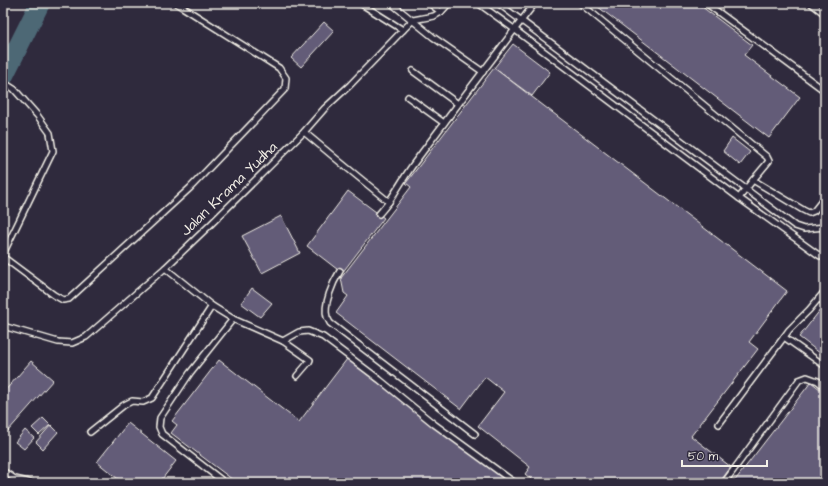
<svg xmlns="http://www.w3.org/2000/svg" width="828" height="486" viewBox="0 0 828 486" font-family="'Architects Daughter',sans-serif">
	<rect width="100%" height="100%" fill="#2f2a3d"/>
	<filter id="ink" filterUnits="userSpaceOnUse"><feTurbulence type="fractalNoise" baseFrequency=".025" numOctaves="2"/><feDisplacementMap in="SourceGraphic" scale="8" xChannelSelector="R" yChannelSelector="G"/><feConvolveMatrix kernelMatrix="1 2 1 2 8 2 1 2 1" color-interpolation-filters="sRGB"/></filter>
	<g filter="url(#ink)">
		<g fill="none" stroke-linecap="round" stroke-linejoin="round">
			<!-- river -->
			<path stroke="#4d6775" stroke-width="20" d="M3 77 40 3"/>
		</g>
		<!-- building -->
		<g fill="#635b78" stroke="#f4f1e8">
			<path d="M593 3H697L752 45 744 55 800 97 769 138Z"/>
			<path d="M324 22 334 31 301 67 291 58Z"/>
			<path d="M513 44 550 72 532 96 494 68Z"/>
			<path d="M494 68 787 291 749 342 758 349 691 436 731 467 719 483H536L525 474 530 467 478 426 504 392 485 377 461 409 336 313 348 296 344 293 341 278 411 187 406 183Z"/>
			<path d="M732 138 750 152 740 165 723 151Z"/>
			<path d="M348 191 384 218 342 273 307 246Z"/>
			<path d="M281 216 300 253 262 273 242 236Z"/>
			<path d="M252 288 272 303 260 317 241 303Z"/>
			<path d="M821 309 825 313V357L799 337Z"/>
			<path d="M347 359 509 483H237L171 433 177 425 172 421 219 360 299 422Z"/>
			<path d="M31 361 53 380 8 431 3 427V393Z"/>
			<path d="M811 382 825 393V483H733Z"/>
			<path d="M43 418 50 425 39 435 32 428Z"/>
			<path d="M128 423 176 461 159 483H123L97 462Z"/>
			<path d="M51 425 58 432 43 449 36 442Z"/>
			<path d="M25 430 34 438 24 449 15 442Z"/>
		</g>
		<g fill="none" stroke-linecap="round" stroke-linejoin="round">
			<defs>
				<g id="lane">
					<path d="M360 3 403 30"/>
					<path d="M391 3 433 37 483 72"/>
					<path d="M429 3 441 12"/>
					<path d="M478 3 514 29 739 198 820 256H825"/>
					<path d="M498 3 795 226 804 229 825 227"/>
					<path d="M580 3 767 157 769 161 753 180 739 198"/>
					<path d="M706 3 825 91"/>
					<path d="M811 3 825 14"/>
					<path d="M413 71 458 104"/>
					<path d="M3 82 14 89 37 115 50 133 53 151 3 254"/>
					<path d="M408 97 444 123"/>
					<path d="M304 132 340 162 389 202"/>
					<path d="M753 180 803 210 809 213 814 211 825 197"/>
					<path d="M379 214C383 209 387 205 390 200 399 187 406 174 415 162 455 108 495 55 535 3"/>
					<path d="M3 257 54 295 63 300 69 299 190 188 285 89 286 78 279 68 176 3"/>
					<path d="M165 268 212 306 233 319 283 341 299 332 308 331 323 337 380 380 434 424 515 483"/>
					<path d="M340 271C333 282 323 305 327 317 328 319 329 321 330 323L475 434"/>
					<path d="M819 299 825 302"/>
					<path d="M3 326 58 342 72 343 86 337 165 268 211 224 304 132 325 108 350 85 403 30 413 20 434 16 441 12 449 3"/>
					<path d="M784 337 825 366"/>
					<path d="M283 341 310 360 309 362 297 376"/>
					<path d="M719 424 784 337 789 330 809 310 825 291"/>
					<path d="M90 432 124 405 132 401 143 402 152 398 212 306"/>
					<path d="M3 471 15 479 32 483"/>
					<path d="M225 483 162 434 159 427 160 418 190 373 233 319"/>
					<path d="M724 483 799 380 807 377 818 381 825 387"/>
				</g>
			</defs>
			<!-- lane casing -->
			<use href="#lane" stroke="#f4f1e8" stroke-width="8"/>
			<!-- lane -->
			<use href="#lane" stroke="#2f2a3d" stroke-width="5"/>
		</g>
	</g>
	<g text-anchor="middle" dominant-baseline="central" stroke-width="3" stroke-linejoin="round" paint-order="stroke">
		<!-- street labels -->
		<g font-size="15" fill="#f4f1e8" stroke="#2f2a3d">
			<text transform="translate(229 189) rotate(-44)">Jalan Krama Yudha</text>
		</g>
	</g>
	<!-- margin -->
	<rect width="828" height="486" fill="none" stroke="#2f2a3d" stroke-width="16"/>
	<rect x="8" y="8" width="812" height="470" fill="none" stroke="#f4f1e8" stroke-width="1.5" filter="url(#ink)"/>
	<!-- scale -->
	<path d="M682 460v6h85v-6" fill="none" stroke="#f4f1e8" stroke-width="2"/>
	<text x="688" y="460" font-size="12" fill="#f4f1e8" stroke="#2f2a3d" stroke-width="3" paint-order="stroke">50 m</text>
</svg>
